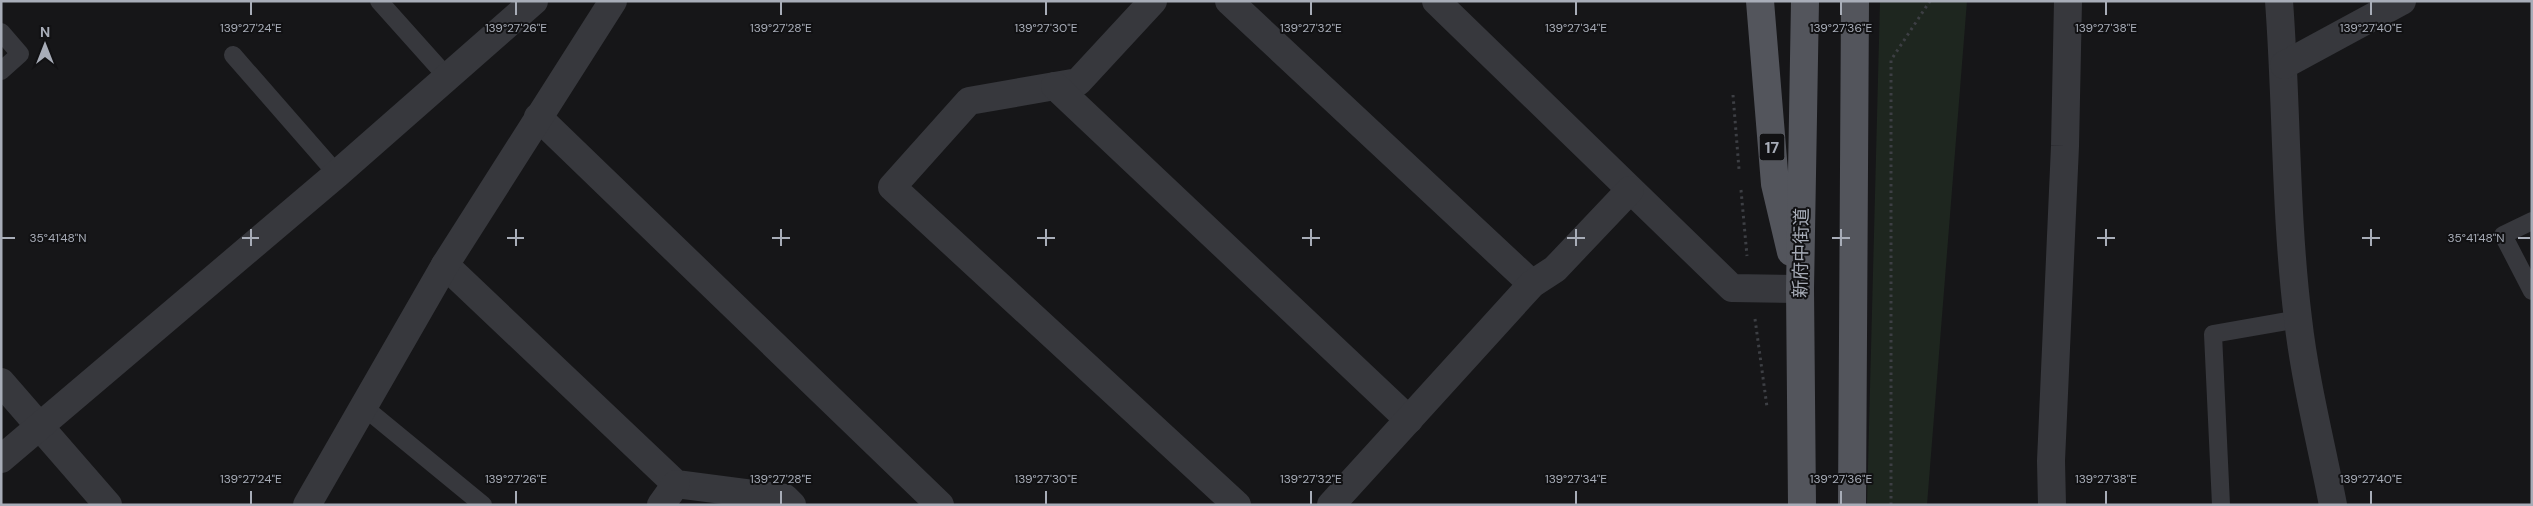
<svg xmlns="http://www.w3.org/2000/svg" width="2533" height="506" viewBox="0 0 2533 506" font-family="'DM Sans','Noto Sans JP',sans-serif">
	<rect width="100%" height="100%" fill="#161618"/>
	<!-- green -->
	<path fill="#1e261f" d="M1880 1H1967L1927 505H1867Z"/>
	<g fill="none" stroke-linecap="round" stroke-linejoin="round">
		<!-- path -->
		<g stroke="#3d3f44" stroke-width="3" stroke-dasharray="2.5 4" stroke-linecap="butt">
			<path d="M1733 95 1739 169"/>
			<path d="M1741 190 1747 256"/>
			<path d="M1755 319 1767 407"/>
			<path d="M1891 505V60L1930 1"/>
		</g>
		<!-- service -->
		<g stroke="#37383d" stroke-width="18">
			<path d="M379 1 447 77"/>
			<path d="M1 32 20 54 1 71"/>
			<path d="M233 55 337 174"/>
			<path d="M2532 221 2503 235 2532 291"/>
			<path d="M365 408 483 505"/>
			<path d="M2221 505 2213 334 2298 319"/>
		</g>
		<!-- minor -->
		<g stroke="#37383d" stroke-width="28">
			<path d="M1153 1 1078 82 969 101 892 187 1237 505"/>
			<path d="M1229 1 1532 284"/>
			<path d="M1436 1 1732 288 1800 289"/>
			<path d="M2279 1C2287 107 2285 214 2298 319 2305 381 2321 443 2333 505"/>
			<path d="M2284 65 2402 1"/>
			<path d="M1055 86 1409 420"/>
			<path d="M538 117 940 505"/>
			<path d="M445 265 676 484 785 498 792 505"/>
			<path d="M1 382 108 505"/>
			<path d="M1 459 337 174 534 1"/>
			<path d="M307 505 445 265 613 1"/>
			<path d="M661 505 676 484"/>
			<path d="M1331 505 1532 284 1555 269 1630 190"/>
			<path d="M2052 505 2051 461 2065 146 2068 1"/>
		</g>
		<!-- primary -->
		<g stroke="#53555c" stroke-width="28">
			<path d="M1760 1 1775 184 1791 252"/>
			<path d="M1802 505 1800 289 1805 1"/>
			<path d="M1852 505 1855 1"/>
		</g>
	</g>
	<!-- ticks -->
	<path fill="none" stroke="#a8adb8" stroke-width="2" d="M251 2V15M516 2V15M781 2V15M1046 2V15M1311 2V15M1576 2V15M1841 2V15M2106 2V15M2371 2V15M251 229V246M516 229V246M781 229V246M1046 229V246M1311 229V246M1576 229V246M1841 229V246M2106 229V246M2371 229V246M2 238H15M242 238H259M507 238H524M772 238H790M1037 238H1055M1302 238H1320M1567 238H1585M1832 238H1850M2097 238H2115M2362 238H2380M2518 238H2530M251 491V504M516 491V504M781 491V504M1046 491V504M1311 491V504M1576 491V504M1841 491V504M2106 491V504M2371 491V504"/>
	<g text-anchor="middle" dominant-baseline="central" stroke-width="4" stroke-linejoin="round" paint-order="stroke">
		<!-- shield labels -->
		<rect fill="#111113" stroke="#7b7e86" stroke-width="1" x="1759.5" y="133.5" width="25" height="27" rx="4"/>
		<g font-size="16" font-weight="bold" fill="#a8adb8">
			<text x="1772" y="147">17</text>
		</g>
		<!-- street labels -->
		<g font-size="18" fill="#a8adb8" stroke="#111113">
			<text transform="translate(1801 253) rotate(-89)">新府中街道</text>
		</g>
	</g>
	<g font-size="12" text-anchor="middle" fill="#a8adb8" stroke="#111113" stroke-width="4" stroke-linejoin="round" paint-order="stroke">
		<text x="251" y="32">139°27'24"E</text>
		<text x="516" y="32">139°27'26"E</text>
		<text x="781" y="32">139°27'28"E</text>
		<text x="1046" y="32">139°27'30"E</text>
		<text x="1311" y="32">139°27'32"E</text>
		<text x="1576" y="32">139°27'34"E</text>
		<text x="1841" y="32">139°27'36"E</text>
		<text x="2106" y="32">139°27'38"E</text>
		<text x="2371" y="32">139°27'40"E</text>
		<text x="58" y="242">35°41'48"N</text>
		<text x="2476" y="242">35°41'48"N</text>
		<text x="251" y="483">139°27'24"E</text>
		<text x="516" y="483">139°27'26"E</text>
		<text x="781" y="483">139°27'28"E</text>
		<text x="1046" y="483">139°27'30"E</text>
		<text x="1311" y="483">139°27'32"E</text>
		<text x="1576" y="483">139°27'34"E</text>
		<text x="1841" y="483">139°27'36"E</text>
		<text x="2106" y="483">139°27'38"E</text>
		<text x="2371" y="483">139°27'40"E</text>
	</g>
	<!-- border -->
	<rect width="2533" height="506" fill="none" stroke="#a8adb8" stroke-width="5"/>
	<!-- north arrow -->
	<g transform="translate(45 45)" stroke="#111113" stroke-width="4" paint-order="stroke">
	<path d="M0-4L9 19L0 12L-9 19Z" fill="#a8adb8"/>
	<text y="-8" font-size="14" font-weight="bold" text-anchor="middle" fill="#a8adb8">N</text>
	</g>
</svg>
